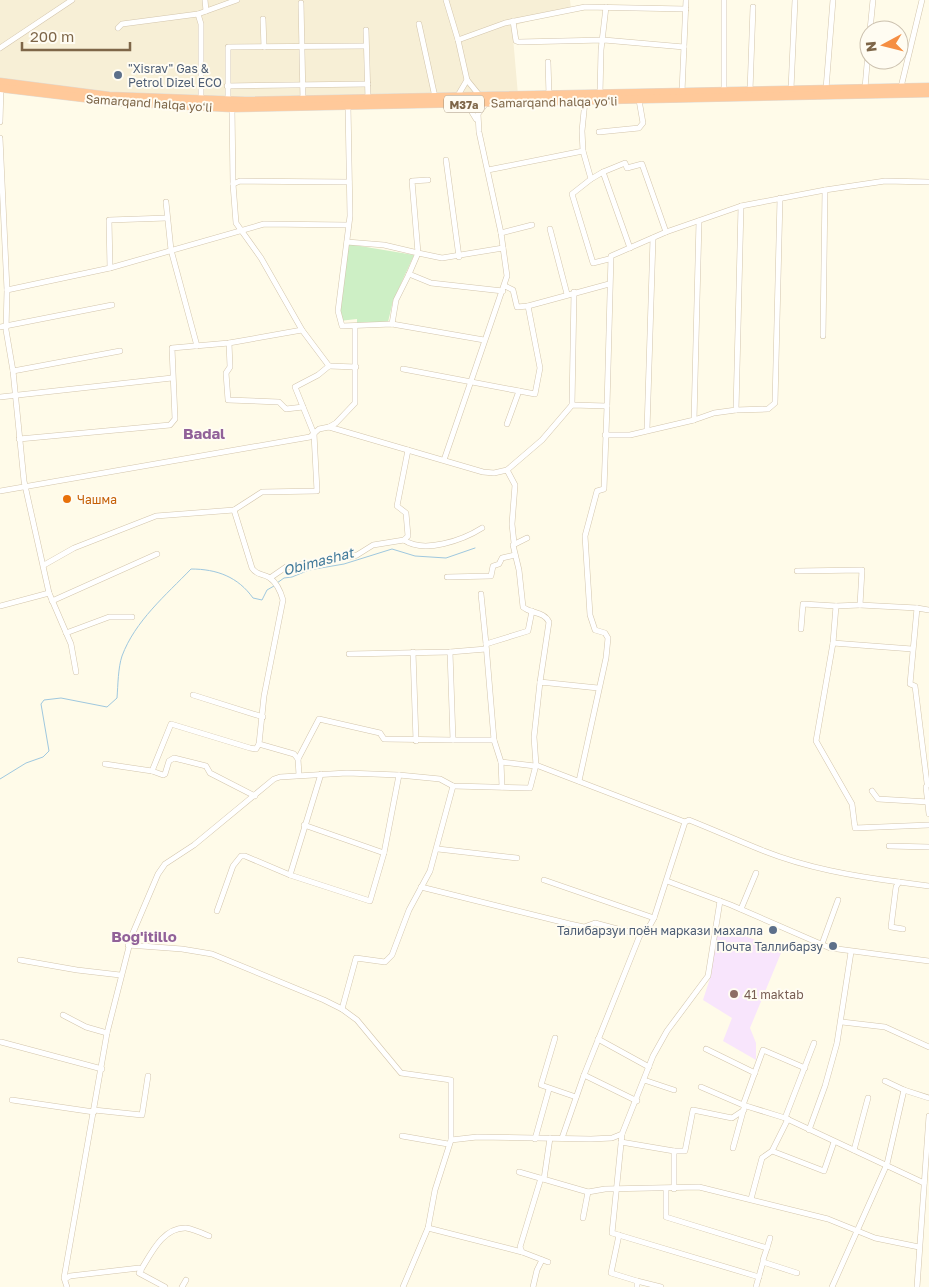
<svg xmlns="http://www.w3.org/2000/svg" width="929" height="1287" viewBox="0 0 929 1287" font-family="'Golos Text',sans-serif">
	<rect width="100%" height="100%" fill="#fffbe9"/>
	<!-- residential -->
	<path fill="#f7efd6" d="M0 0H570L571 9 512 26 518 95 152 99 0 82Z"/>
	<!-- education -->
	<path fill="#f8e5fc" d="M717 926 764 943 767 947 781 953 750 1028 756 1043V1060L723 1041 732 1018 703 1000 711 975Z"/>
	<!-- green -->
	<path fill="#cdefc5" d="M348 244 414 255 393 301 388 322 357 324V319L339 321Z"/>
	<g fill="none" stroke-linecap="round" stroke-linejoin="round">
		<!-- stream -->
		<g stroke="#9fc8df" stroke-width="1">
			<path d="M277 583 284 578 292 577 309 570 344 564 392 549 415 556 446 558 475 548"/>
			<path d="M0 779 26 763 43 757 49 751 41 704 44 700 61 698 107 707 117 698C118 685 118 668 122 656 135 621 166 595 191 569 217 569 238 577 253 598L262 600 267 590 274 586"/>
		</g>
		<defs>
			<g id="minor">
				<path d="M205 0 206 11"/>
				<path d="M446 0 458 40 467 80 480 96"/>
				<path d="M301 3 303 100"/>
				<path d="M263 19 264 47"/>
				<path d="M513 21 516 41 519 42 604 40 684 47"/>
				<path d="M419 24 435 97"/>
				<path d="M118 28 122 24 198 14"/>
				<path d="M366 30 368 99"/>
				<path d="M870 30 873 0"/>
				<path d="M458 40 505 23 585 7 686 9"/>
				<path d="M0 48 72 0"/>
				<path d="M548 62 549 95"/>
				<path d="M227 86 368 84"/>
				<path d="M901 87 922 0"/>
				<path d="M865 88 869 41"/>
				<path d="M791 89 795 0"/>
				<path d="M826 89 833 0"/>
				<path d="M724 91V0"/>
				<path d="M750 91 753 7"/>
				<path d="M682 92 686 0"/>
				<path d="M600 94 601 50 606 7"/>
				<path d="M457 97 467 80"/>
				<path d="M201 100V24L198 14 237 0"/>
				<path d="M228 101V47L366 46"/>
				<path d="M461 104 470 109 476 119"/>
				<path d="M348 106 350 216 338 311 342 326 392 324 484 340"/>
				<path d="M232 108 233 184 236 223 261 258 302 330 329 366"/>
				<path d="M0 122 1 88"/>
				<path d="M599 132 639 128 643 123 639 100"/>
				<path d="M0 138 7 290 6 330 13 371 24 481 49 593 71 644 76 672"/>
				<path d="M583 151 591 179 572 194 593 263 609 259"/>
				<path d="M446 160 459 257"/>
				<path d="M488 170 583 151 582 131 585 101"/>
				<path d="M603 172 625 163 627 168 642 164 666 232"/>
				<path d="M591 179 603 172 630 248"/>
				<path d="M428 180 412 181 418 253 442 258 503 248"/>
				<path d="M233 184 240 181 349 182"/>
				<path d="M166 202 171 250 197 346"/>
				<path d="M550 229 567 294"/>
				<path d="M501 233 532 225"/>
				<path d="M347 242 384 245 418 253 409 274 431 283 503 291"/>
				<path d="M110 268 109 220 167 218"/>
				<path d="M7 290 110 268 264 224 348 225"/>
				<path d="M528 306 609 284"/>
				<path d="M392 324 396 300 409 274"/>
				<path d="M0 327 112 305"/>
				<path d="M823 336 825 190"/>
				<path d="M229 343 230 367 226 373 228 400 279 402 286 409 303 407"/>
				<path d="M329 366 356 367"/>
				<path d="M403 369 535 394 540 368 528 306 517 307 513 290 505 286"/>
				<path d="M13 371 120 351"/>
				<path d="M0 397 172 378"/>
				<path d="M572 405 574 292"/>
				<path d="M736 410 768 409 775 403 780 198"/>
				<path d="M694 420 714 413 736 410 741 206"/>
				<path d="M507 424 519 391"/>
				<path d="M329 427 336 423 355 403V327"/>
				<path d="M647 430 653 238"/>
				<path d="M605 435H630L694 420 699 221"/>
				<path d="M19 439 170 425 175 419 172 348 229 343 302 330"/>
				<path d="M444 460 507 276 501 233 479 132 478 114 486 103"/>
				<path d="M0 491 310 437 319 429 329 427 483 472 494 473 507 470"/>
				<path d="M234 510 252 568C257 576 263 573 270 578 277 583 281 593 283 600L264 696 259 744 294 754 298 759 299 775"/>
				<path d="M527 538 513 545 519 570 523 607C531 614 544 611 549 622L540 682"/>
				<path d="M404 540 408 536 406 513 397 506 408 450"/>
				<path d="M514 543 512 524 515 485 507 470 542 440 572 405 607 406 611 256 666 232 741 206 825 190 885 181 929 182"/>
				<path d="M44 565 74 548 156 516 234 510 262 492 317 491 314 434 295 387 318 375 329 366"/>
				<path d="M797 571 862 570 860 605 836 606 833 643"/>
				<path d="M447 577 491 576 493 566 499 564 502 558 515 555"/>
				<path d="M270 578 286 567 350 557 357 555 373 545 404 540C424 554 463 540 482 528"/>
				<path d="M481 594 486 644 528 631 532 611"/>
				<path d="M52 601 157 554"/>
				<path d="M860 605 917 608"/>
				<path d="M0 606 49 593"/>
				<path d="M801 629 803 604 836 606"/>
				<path d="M66 633 109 617H132"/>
				<path d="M486 644 494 740 501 762 502 787"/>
				<path d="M912 649 833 643 816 741 852 804 855 828 929 825"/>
				<path d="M413 652 416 741"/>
				<path d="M450 652 453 740H494"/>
				<path d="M349 654 450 652 486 649"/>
				<path d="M193 695 263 717"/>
				<path d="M298 759 319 719 380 733 384 739 453 740"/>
				<path d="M501 762 535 766"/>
				<path d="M105 764 152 771 163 775 165 774 169 761 174 758 206 766 210 773 255 796"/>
				<path d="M536 765 685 822 654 918 649 927 640 935 584 1075 562 1138"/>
				<path d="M152 771 171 724 250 748 256 749 259 744"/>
				<path d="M321 774 290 875 370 901 384 853 399 775"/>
				<path d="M579 781 606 658 608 638 605 633 595 630 590 615 585 536 597 491 604 489 607 406"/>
				<path d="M929 782 926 787 929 814"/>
				<path d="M927 783 915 686 910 684 917 608 929 610"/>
				<path d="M872 791 878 799 929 802"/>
				<path d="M685 822 689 820C714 830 739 841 764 851 807 868 853 876 899 882"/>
				<path d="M304 825 384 853"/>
				<path d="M889 846 929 847"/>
				<path d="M438 849 517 858"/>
				<path d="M544 880 654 918"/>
				<path d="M667 881 731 905 830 948 929 961"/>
				<path d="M421 887 570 924 584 927 595 923 640 935"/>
				<path d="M720 901 708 976 667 1031 653 1056 622 1134 612 1233 759 1277"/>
				<path d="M741 909 756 873"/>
				<path d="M217 911 233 866 241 856H245L290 875"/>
				<path d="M903 929 891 927 896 887 899 882 929 886"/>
				<path d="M822 944 838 900"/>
				<path d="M128 945 182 949 212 954 324 1000 342 1009 357 1020 401 1073 451 1080V1140L435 1190 428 1228 403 1287"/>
				<path d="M20 960 77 970 120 975"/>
				<path d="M342 1009 356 958 385 962 392 955 409 910 430 871 453 786"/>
				<path d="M63 1015 86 1027 107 1033"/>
				<path d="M842 1022 885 1027 929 1047"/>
				<path d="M555 1038 541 1085 576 1097"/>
				<path d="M598 1039 649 1067"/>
				<path d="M1 1042 102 1069"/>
				<path d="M706 1049 755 1073"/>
				<path d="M584 1075 637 1101"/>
				<path d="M644 1080 674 1090"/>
				<path d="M885 1081 904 1090"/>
				<path d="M701 1087 743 1105 785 1118 924 1183"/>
				<path d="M12 1100 94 1112"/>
				<path d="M743 1105 763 1050 805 1068"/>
				<path d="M94 1110 142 1115 148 1076"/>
				<path d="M785 1118 814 1043"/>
				<path d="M809 1130 825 1086 837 1043 851 952"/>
				<path d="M402 1136 448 1144"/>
				<path d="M535 1139 549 1089"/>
				<path d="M451 1140 477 1137 591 1139 612 1138 622 1134"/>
				<path d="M621 1142 674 1151V1189"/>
				<path d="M733 1148 744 1108"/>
				<path d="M854 1150 868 1098"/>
				<path d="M674 1151H685L693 1110 732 1118 744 1110"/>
				<path d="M772 1151 788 1119"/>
				<path d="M519 1172 588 1192 605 1189 699 1187 828 1219 875 1238 919 1247"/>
				<path d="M541 1178 520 1247 522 1252 548 1262"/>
				<path d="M544 1179 550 1138"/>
				<path d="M666 1189V1217L767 1248 763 1260"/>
				<path d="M751 1199 762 1158 772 1151 824 1171 834 1142"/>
				<path d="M583 1218 588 1192"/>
				<path d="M428 1228 522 1252"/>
				<path d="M619 1235 611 1273 637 1281"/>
				<path d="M767 1248 770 1238"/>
				<path d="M65 1279 70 1276 139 1268 141 1271"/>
				<path d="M67 1287 64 1278 107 1033 132 935 158 874 165 864 194 845 274 779 280 777 347 773 399 775 440 779 453 786 530 788 536 765 534 737 540 682 598 688"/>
				<path d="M165 1287 139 1273C150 1256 162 1227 186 1228 193 1229 202 1233 209 1236"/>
				<path d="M182 1287 186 1280"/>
				<path d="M533 1287 537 1270 542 1260"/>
				<path d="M637 1287V1281L661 1287"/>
				<path d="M756 1287 763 1262 797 1273"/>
				<path d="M832 1287 887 1164 904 1090 929 1098"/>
				<path d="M917 1287 929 1116"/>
			</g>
			<g id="highway">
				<path d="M0 82 109 96 245 101 929 87"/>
				<path d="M0 88 118 102 232 108 929 93"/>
			</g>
		</defs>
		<!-- minor casing -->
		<use href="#minor" stroke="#d3c5ac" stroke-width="6"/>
		<!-- highway casing -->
		<use href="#highway" stroke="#e0dad3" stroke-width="9"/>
		<!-- minor -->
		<use href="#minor" stroke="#fff" stroke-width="5"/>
		<!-- highway -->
		<use href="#highway" stroke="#ffc99a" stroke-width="8"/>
	</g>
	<!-- markers -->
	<g fill="#5c6f8a" stroke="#fffcf2" stroke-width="2">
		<circle cx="118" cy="75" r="5"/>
		<circle cx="773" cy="930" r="5"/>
		<circle cx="833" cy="946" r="5"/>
	</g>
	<circle fill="#e8710a" stroke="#fffcf2" stroke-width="2" cx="67" cy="499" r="5"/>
	<circle fill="#8d6e63" stroke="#fffcf2" stroke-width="2" cx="734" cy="994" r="5"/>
	<g text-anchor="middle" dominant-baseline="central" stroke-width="4" stroke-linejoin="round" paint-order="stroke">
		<!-- shield labels -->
		<rect fill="#fffcf2" stroke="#a5937b" stroke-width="1" x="444" y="95.5" width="40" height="17" rx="4"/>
		<g font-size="11" font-weight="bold" fill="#7e6648">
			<text x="464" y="104">M37a</text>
		</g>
		<!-- service labels -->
		<g font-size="12" fill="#4e5e75" stroke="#fffcf2" text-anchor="end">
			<text x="128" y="68" text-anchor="start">"Xisrav" Gas &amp;<tspan x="128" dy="14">Petrol Dizel ECO</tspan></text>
			<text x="763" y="930">Талибарзуи поён маркази махалла</text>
			<text x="823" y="946">Почта Таллибарзу</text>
		</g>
		<!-- street labels -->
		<g font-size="12" fill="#7e6648" stroke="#fffcf2">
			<text transform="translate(554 102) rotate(-1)">Samarqand halqa yoʻli</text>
			<text transform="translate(149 103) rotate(4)">Samarqand halqa yoʻli</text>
		</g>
		<!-- food labels -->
		<g font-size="12" fill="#c56008" stroke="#fffcf2" text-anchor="start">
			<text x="77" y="499">Чашма</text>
		</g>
		<!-- education labels -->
		<g font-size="12" fill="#785e54" stroke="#fffcf2" text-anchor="start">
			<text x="744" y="994">41 maktab</text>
		</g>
		<!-- water labels -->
		<g font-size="14" font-style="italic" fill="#427a9b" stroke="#fffcf2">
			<text transform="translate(318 561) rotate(-15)">Obimashat</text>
		</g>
		<!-- quarter labels -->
		<g font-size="15" font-weight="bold" fill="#916199" stroke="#fffcf2">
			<text x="204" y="433">Badal</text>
			<text x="144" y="936">Bog'itillo</text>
		</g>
	</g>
	<!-- north arrow -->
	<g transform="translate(884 45) rotate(263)"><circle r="24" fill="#fffcf2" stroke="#cbc0ae"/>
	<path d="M0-4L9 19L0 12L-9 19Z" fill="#f58e42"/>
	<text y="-8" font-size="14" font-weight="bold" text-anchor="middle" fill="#7e6648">N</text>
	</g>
	<!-- scale -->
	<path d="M22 42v8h108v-8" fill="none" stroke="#7e6648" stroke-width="2.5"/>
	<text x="30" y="42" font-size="15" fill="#7e6648" stroke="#fffcf2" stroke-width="4" paint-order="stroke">200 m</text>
</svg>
